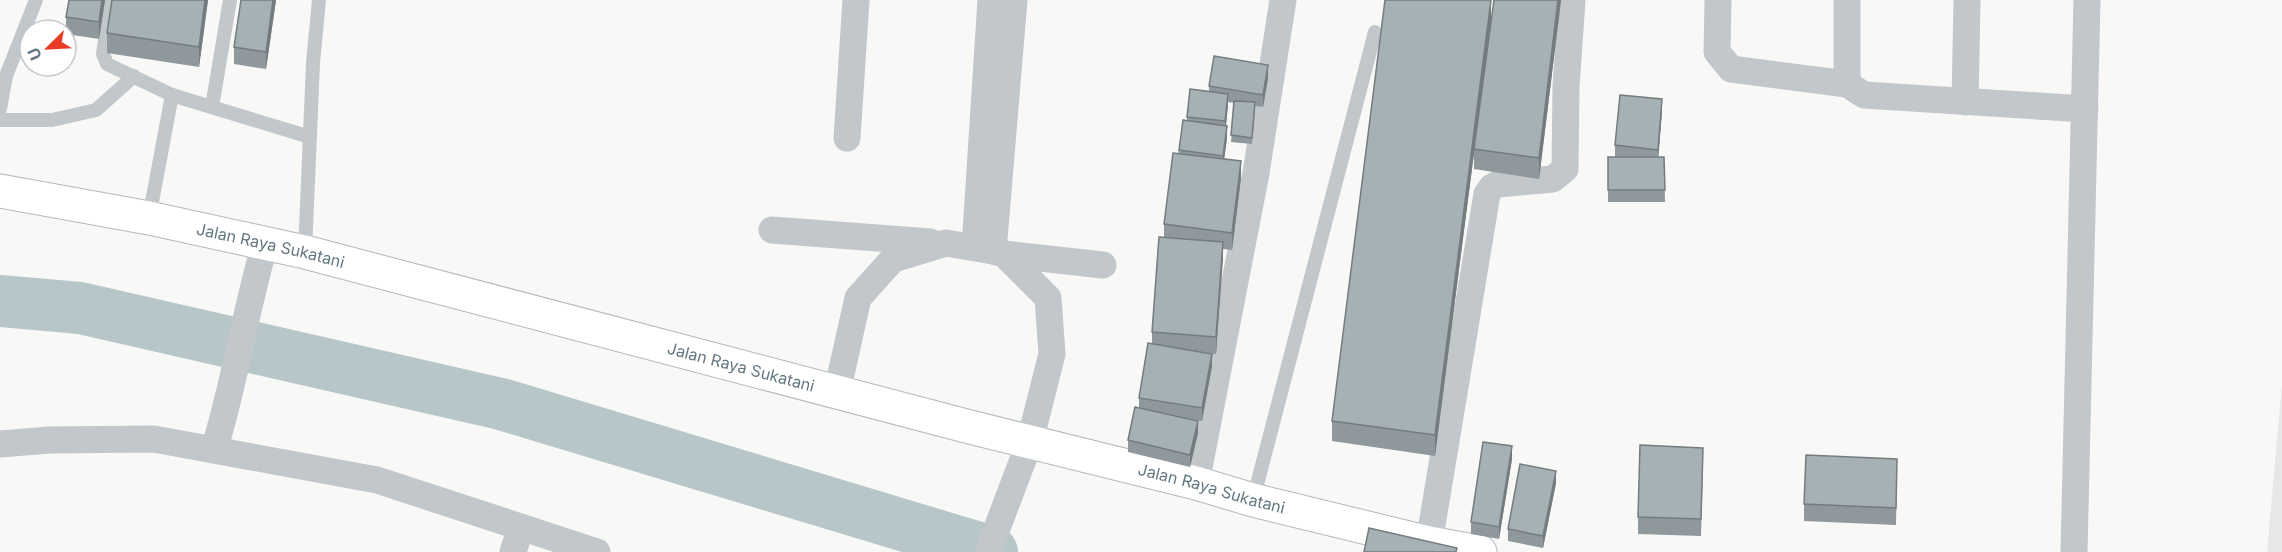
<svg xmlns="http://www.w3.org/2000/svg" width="2282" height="552" viewBox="0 0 2282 552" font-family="Inter,sans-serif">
	<rect width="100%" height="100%" fill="#f8f8f6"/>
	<!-- built -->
	<path fill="#e6e8e7" d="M2282 384V552H2267Z"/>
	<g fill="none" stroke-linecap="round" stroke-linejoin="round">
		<!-- river -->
		<path stroke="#b7c6c8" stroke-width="52" d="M0 301 80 308 501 404 992 552"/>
		<defs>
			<g id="secondary">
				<path id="s1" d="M0 191 149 218 305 252 966 426 1196 483 1253 500 1429 543 1480 552"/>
			</g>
		</defs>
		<!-- secondary casing -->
		<use href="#secondary" stroke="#b1b9bd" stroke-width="35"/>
		<!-- lane -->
		<g stroke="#c1c7ca" stroke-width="14">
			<path d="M111 0 103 54 107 64 172 95 310 137"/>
			<path d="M212 107 230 0"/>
			<path d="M0 109 6 76 36 0"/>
			<path d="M0 120H52L96 110 134 76"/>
			<path d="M149 218 172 95"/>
			<path d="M305 252 313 63 319 0"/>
			<path d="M1253 500 1375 32"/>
		</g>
		<!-- street -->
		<g stroke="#c1c7ca" stroke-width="27">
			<path d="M1718 0 1717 52 1731 69 1847 84"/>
			<path d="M1847 0V84L1864 95 2085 109"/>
			<path d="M1965 102 1967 0"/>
			<path d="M847 138 856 0"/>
			<path d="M772 230 930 242"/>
			<path d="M976 232 991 0"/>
			<path d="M993 251 1014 0"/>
			<path d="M1004 254 1103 265"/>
			<path d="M837 392 858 298 893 259 946 243 993 251 1004 254 1048 298 1052 354 1030 441 988 552"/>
			<path d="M0 444 49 440 154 439 377 480 597 552"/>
			<path d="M214 450C235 382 245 312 265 244"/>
			<path d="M1196 483 1256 173 1283 0"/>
			<path d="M1429 543 1487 194 1492 187 1498 184 1553 179 1565 169 1566 87 1572 0"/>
			<path d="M513 552 521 527"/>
			<path d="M2074 552 2087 0"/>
		</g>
		<!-- secondary -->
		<use href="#secondary" stroke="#fff" stroke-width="33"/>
	</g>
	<!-- wall -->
	<g fill="#8f989c">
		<path d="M105 0 99 39 66 34V17Z"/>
		<path d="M112 0H208L199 67 107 53V33Z"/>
		<path d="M276 0 266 69 234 64V47Z"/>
		<path d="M1561 0 1539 179 1474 169V149Z"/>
		<path d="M1491 21 1435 456 1332 441V421Z"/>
		<path d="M1268 78 1263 107 1255 106 1252 144 1231 142 1234 103 1228 102 1226 126 1227 138 1224 159 1241 178 1232 250 1223 249 1216 354 1206 353 1212 366 1202 421 1183 418 1198 433 1190 467 1128 452V440L1139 408V398L1152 343V332L1164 237V224L1179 150 1187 120V117L1209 92V86Z"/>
		<path d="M1662 111 1658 157H1664L1665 202H1608V157H1615V145Z"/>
		<path d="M1512 459 1499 539 1471 534V522Z"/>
		<path d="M1703 465 1701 536 1638 534V517Z"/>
		<path d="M1897 476 1896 525 1804 521V504Z"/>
		<path d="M1556 483 1543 548 1508 541V529Z"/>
	</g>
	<!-- shaded-wall -->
	<g fill="#747c7f">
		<path d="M102 0H105L99 39V22Z"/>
		<path d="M205 0H208L199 67V47Z"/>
		<path d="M273 0H276L266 69V52Z"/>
		<path d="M1491 0V21L1435 456V435Z"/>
		<path d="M1558 0H1561L1539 179V158Z"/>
		<path d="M1268 65V78L1263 107V95Z"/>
		<path d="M1228 94V106L1225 134V121Z"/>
		<path d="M1662 99V111L1658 162V150Z"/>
		<path d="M1227 126V138L1223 168V156Z"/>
		<path d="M1241 161V178L1232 250V233Z"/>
		<path d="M1223 242V259L1216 354V337Z"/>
		<path d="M1212 354V366L1202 421V408Z"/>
		<path d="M1198 421V433L1190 467V455Z"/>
		<path d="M1512 446V459L1499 539V527Z"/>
		<path d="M1556 471V483L1543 548V536Z"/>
	</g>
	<!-- building -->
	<g fill="#a6b1b5" stroke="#747c7f" stroke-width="1.5">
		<path d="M69 0H102L99 22 66 17Z"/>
		<path d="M112 0H205L199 47 107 33Z"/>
		<path d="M241 0H273L266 52 234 47Z"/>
		<path d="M1385 0H1491L1435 435 1332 421Z"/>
		<path d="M1494 0H1558L1539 158 1474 149Z"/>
		<path d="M1214 56 1268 65 1263 95 1209 86Z"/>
		<path d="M1190 89 1228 94 1225 121 1187 117Z"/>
		<path d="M1620 95 1662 99 1658 150 1615 145Z"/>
		<path d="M1234 101 1255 102 1252 138 1231 135Z"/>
		<path d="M1183 120 1227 126 1223 156 1179 150Z"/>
		<path d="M1173 153 1241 161 1232 233 1164 224Z"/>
		<path d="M1608 157H1664L1665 190H1608Z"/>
		<path d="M1159 237 1223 242 1216 337 1152 332Z"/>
		<path d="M1148 343 1212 354 1202 408 1139 398Z"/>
		<path d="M1135 407 1198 421 1190 455 1128 440Z"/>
		<path d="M1483 442 1512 446 1499 527 1471 522Z"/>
		<path d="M1640 445 1703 448 1701 519 1638 517Z"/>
		<path d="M1806 455 1897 459 1896 508 1804 504Z"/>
		<path d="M1520 464 1556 471 1543 536 1508 529Z"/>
		<path d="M1369 528 1457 548 1456 552H1364Z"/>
	</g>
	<g text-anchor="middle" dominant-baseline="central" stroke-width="6" stroke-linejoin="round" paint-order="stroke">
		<!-- street labels -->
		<g font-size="16" fill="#637881" stroke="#fff">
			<text stroke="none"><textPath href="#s1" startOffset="276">Jalan Raya Sukatani</textPath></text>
			<text stroke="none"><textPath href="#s1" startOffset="762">Jalan Raya Sukatani</textPath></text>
			<text stroke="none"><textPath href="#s1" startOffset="1248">Jalan Raya Sukatani</textPath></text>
		</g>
	</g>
	<!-- north arrow -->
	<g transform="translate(48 48) rotate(246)"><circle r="28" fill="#ffffff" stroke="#c1c9cd" stroke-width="1.5"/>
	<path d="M0-4.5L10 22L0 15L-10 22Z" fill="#e73b27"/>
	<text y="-9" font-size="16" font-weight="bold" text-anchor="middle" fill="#637881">U</text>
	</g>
</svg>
